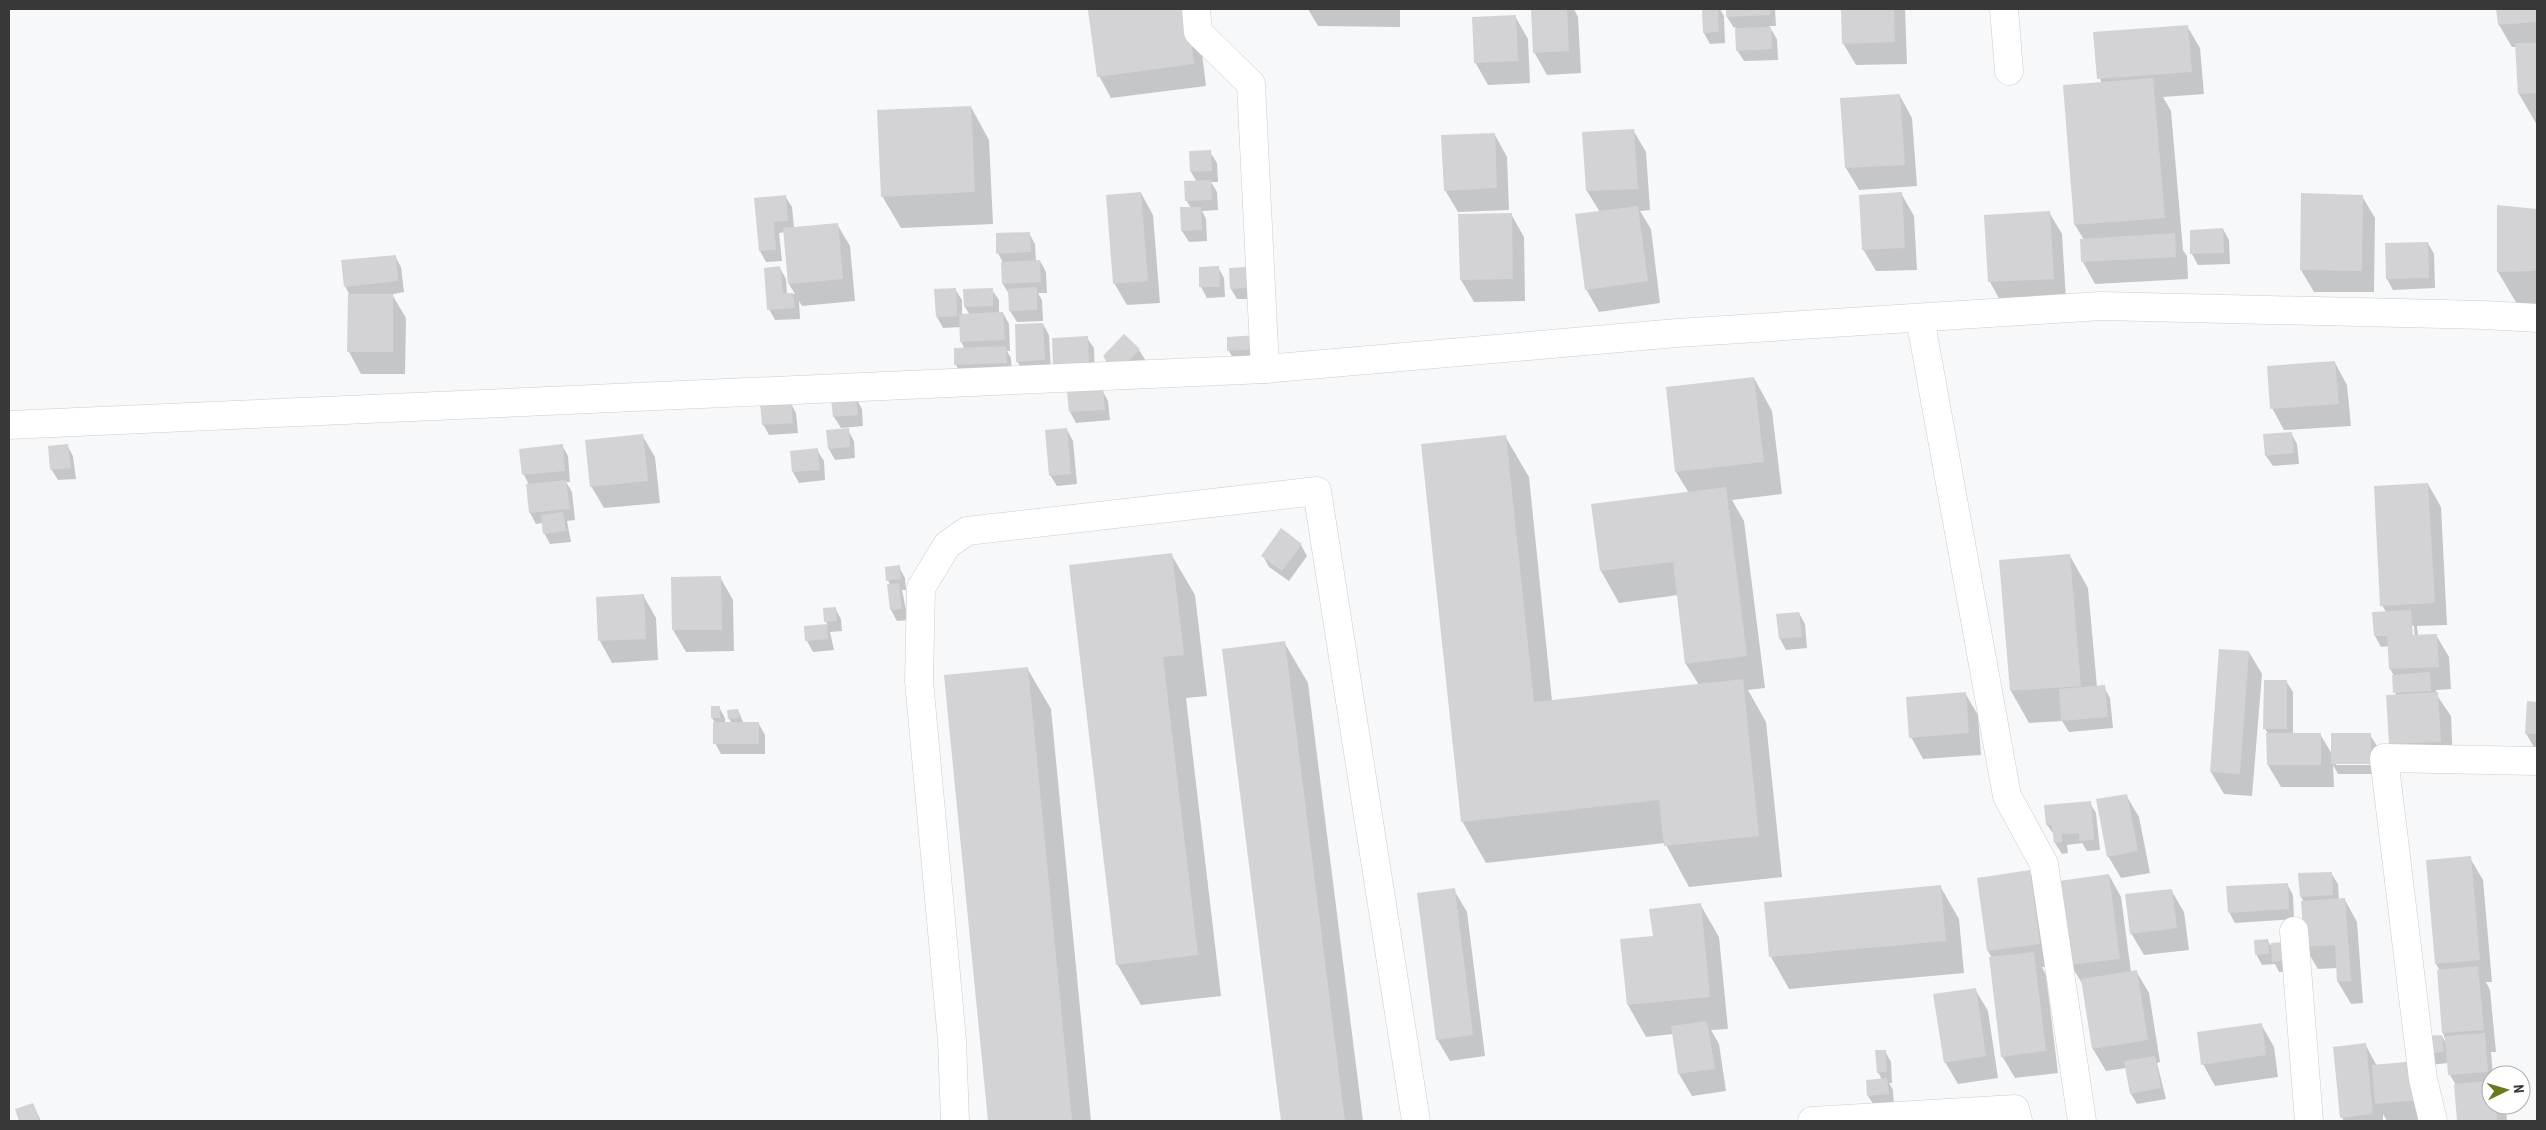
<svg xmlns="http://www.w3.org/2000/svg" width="2546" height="1130" viewBox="0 0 2546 1130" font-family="'Roboto Condensed',sans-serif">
	<rect width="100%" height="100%" fill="#f7f8fa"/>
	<!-- shadow -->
	<g fill="#0003" fill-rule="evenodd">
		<path d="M1106 9H1191L1198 21 1206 86 1111 98 1099 76 1090 11Z"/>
		<path d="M1308 9H1400V27L1318 26Z"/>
		<path d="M1532 9H1574L1578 17 1581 73 1547 75 1534 52Z"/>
		<path d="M1703 9H1720L1724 16 1725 43 1710 44 1704 33Z"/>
		<path d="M1727 9H1775L1776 26H1769L1777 39 1778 60 1744 61 1737 50 1736 27 1734 28 1727 17Z"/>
		<path d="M1842 9H1905L1907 64 1856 65 1843 43Z"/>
		<path d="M2498 9H2537V125L2519 94 2517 47H2512L2499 25Z"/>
		<path d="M1515 16 1528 39 1530 83 1488 85 1475 62Z"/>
		<path d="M2187 26 2200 48 2204 94 2163 97 2171 111 2183 250 2187 256 2188 279 2095 284 2083 262 2081 240H2084L2075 225 2101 83 2094 33Z"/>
		<path d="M1900 96 1912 118 1917 186 1859 190 1846 168Z"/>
		<path d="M971 107 989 140 993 224 901 228 882 196Z"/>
		<path d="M1633 130 1646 152 1650 210 1640 211 1651 229 1660 303 1599 312 1586 289 1600 212 1587 191Z"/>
		<path d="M1495 135 1507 157 1509 210 1458 212 1445 190Z"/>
		<path d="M1210 152 1217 163 1218 182H1211L1217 192 1218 210 1202 211 1206 219 1207 241 1189 242 1182 231V208H1191L1186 200 1197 182 1191 172Z"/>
		<path d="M1141 193 1153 215 1160 303 1127 305 1114 283Z"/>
		<path d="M1901 193 1914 216 1917 270 1876 271 1863 249Z"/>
		<path d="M785 196 792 207 794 228 837 224 850 246 855 301 802 306 799 301 800 319 775 320 769 309 780 268 786 279 787 294H795L789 284 785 232 779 233 782 261 766 262 760 251Z"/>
		<path d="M2362 196 2375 218 2374 292H2314L2301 270Z"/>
		<path d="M2499 207 2537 210V304H2517L2498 272Z"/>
		<path d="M2049 212 2062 234 2066 300 2002 304 1990 282 1986 216Z"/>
		<path d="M1511 214 1524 237 1525 301 1474 302 1461 280Z"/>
		<path d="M2223 229 2229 240 2230 264 2198 265 2192 254Z"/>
		<path d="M1029 233 1035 244 1036 261H1040L1046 272 1047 293H1038L1042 300 1043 321 1017 322 1010 311 1009 294 1003 284V263L998 253Z"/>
		<path d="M2428 243 2434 254 2435 288 2393 290 2387 279Z"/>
		<path d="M395 256 401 267 404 292 384 296H393L406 318 405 374H361L349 352V294L345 286Z"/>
		<path d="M1218 267 1224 278 1225 297 1207 298 1201 287 1200 268Z"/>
		<path d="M1248 268 1255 299H1237L1231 289Z"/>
		<path d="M955 289 962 300V315H970L965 307 964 290H992L999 300V313H1003L1009 324 1010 351H1007L1011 358 1012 374 962 376 956 365 965 349 961 342V327L943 328 937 317Z"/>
		<path d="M1043 324 1049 335 1051 371 1024 372 1017 361Z"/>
		<path d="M1124 336 1139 350 1146 361 1110 367 1104 357Z"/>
		<path d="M1259 336 1266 359 1235 362 1229 351 1228 338Z"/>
		<path d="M1087 338 1094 348 1095 377 1061 378Z"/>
		<path d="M2335 363 2347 385 2351 426 2284 430 2272 408Z"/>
		<path d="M1754 378 1772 411 1782 494 1732 500 1744 521 1765 688 1748 690 1766 722 1782 877 1689 887 1665 843 1486 863 1462 821 1505 436 1529 477 1552 701 1699 685 1686 664 1678 595 1619 603 1601 571 1689 493 1676 472Z"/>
		<path d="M1102 390 1108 401 1110 420 1076 423 1070 412Z"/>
		<path d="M856 398 862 409 863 426 841 428 834 417 833 400Z"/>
		<path d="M790 402 796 413 798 433 769 435 763 424Z"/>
		<path d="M848 430 854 441 855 458 835 460 829 449 827 432Z"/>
		<path d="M1067 430 1073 441 1077 484 1057 486 1050 475Z"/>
		<path d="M2291 433 2297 444 2299 464 2273 466 2266 456Z"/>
		<path d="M642 435 655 457 660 503 604 508 591 486Z"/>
		<path d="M67 445 73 456 76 479 58 480 51 469Z"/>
		<path d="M562 445 568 456 570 482H566L572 492 575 520 567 521 571 542 550 544 544 533 543 523 536 524 530 513 529 485 524 475 521 450Z"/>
		<path d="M817 450 824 461 825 480 799 483 793 472Z"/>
		<path d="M2428 484 2441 507 2447 625 2417 626 2418 636 2436 635 2449 657 2451 689 2436 690V694L2451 716 2453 763 2403 766 2390 744 2396 696 2393 674 2390 669 2389 646 2381 647 2375 636 2373 613 2386 612 2382 605ZM2411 626H2414L2415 640H2412Z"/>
		<path d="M1301 545 1307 556 1289 581 1269 567 1263 556Z"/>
		<path d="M1171 554 1195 595 1207 696 1186 698 1221 996 1141 1005 1117 964Z"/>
		<path d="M2070 556 2088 588 2097 687H2104L2110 698 2113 728 2069 732 2062 721 2029 723 2011 691 2000 561Z"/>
		<path d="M899 567 905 578 906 590H902L908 620 897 621 891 610 890 585 888 580Z"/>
		<path d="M720 577 733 600 734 651 686 652 673 630Z"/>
		<path d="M643 595 656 618 658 660 612 663 600 641Z"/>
		<path d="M835 608 841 619 842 631 830 632 834 650 813 652 807 641 805 627 828 625 825 621Z"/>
		<path d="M1799 613 1805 624 1807 648 1786 650 1780 639Z"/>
		<path d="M1284 642 1308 683 1363 1121H1282L1223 650Z"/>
		<path d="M2249 652 2262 674 2252 796 2224 794 2211 772Z"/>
		<path d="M1027 668 1051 709 1091 1121H989L945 676Z"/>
		<path d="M2286 681 2293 692V734H2320L2332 754 2370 735 2377 746 2376 762H2336V765H2376V774H2338L2333 765 2334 787H2281L2268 765V734L2265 729Z"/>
		<path d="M1965 693 1978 715 1981 755 1923 759 1911 737Z"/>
		<path d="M2528 703H2537V753L2526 733Z"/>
		<path d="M719 707 725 718V724H732L729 718 738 710 744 724H759L765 735V754H721L715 743 716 724 712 718Z"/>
		<path d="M2126 795 2139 817 2150 873 2121 878 2108 856Z"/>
		<path d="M2090 803 2096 813 2100 850 2087 851 2082 843 2067 845 2068 853 2062 854 2055 843V836L2047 825Z"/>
		<path d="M2470 858 2483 880 2492 982H2486L2490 990 2496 1052H2491L2493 1075H2491V1105H2506L2507 1121H2458L2456 1085 2450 1075 2448 1063 2430 1065 2423 1054 2442 1036 2447 1045 2443 1033 2438 971H2440L2436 964Z"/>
		<path d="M2029 871 2042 894 2052 966 2042 967 2046 975 2058 1073 2015 1078 2002 1056 1992 958 1988 951Z"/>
		<path d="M2331 873 2338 884 2339 900H2345L2357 922 2363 1003 2351 1004 2338 982 2337 968 2318 969 2305 947 2304 902 2301 897Z"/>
		<path d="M2109 875 2121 897 2131 972 2136 971 2149 993 2160 1062 2157 1063 2166 1099 2137 1104 2131 1094 2126 1068 2106 1071 2093 1049 2083 985 2071 965Z"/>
		<path d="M2287 884 2293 895 2294 919 2235 923 2229 912Z"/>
		<path d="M1940 886 1959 919 1964 973 1789 989 1771 957Z"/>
		<path d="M1454 890 1467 912 1485 1056 1450 1061 1437 1039Z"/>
		<path d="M2171 890 2184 912 2189 950 2144 955 2131 933Z"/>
		<path d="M1700 904 1719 937 1728 1029 1711 1030 1719 1044 1726 1091 1692 1096 1679 1074 1673 1034 1646 1037 1628 1005 1654 937Z"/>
		<path d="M2268 940 2270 945 2283 944 2291 971 2279 972 2275 964 2262 965 2256 954Z"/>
		<path d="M1975 989 1988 1011 1998 1078 1958 1084 1945 1062Z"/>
		<path d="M2261 1024 2274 1047 2278 1077 2215 1086 2203 1064Z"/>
		<path d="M2365 1044 2377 1066 2416 1062 2432 1121H2387L2383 1114V1121H2343L2334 1048Z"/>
		<path d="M1885 1051 1891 1062 1892 1083H1889L1893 1090 1894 1105 1875 1107 1868 1096 1882 1080 1878 1072Z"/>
		<path d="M33 1104 41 1121H21L17 1109Z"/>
	</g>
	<!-- building -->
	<g fill="#d3d3d5">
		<path d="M1097 9H1187L1194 64 1097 77 1088 10Z"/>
		<path d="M1531 9H1567L1569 51 1533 53Z"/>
		<path d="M1702 9H1718L1719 32 1703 33Z"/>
		<path d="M1726 9H1770V15L1726 17Z"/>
		<path d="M1841 9H1894L1895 42 1842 44Z"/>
		<path d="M2496 9H2537V22L2498 25Z"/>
		<path d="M1516 15 1518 61 1474 63 1472 17Z"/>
		<path d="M2188 25 2192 72 2097 79 2093 32Z"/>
		<path d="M1771 27 1772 49 1736 51 1735 28Z"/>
		<path d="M2515 43H2537V93L2518 94Z"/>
		<path d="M2153 78 2165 218 2074 225 2063 85Z"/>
		<path d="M1900 94 1905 165 1845 168 1840 98Z"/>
		<path d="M971 106 975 192 881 197 877 110Z"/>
		<path d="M1634 129 1638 189 1586 191 1582 132Z"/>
		<path d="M1495 133 1497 188 1444 191 1441 135Z"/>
		<path d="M1211 150 1212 171 1190 172 1189 151Z"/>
		<path d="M1211 180 1212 200 1185 201 1184 181Z"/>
		<path d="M1141 192 1148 281 1113 284 1106 195Z"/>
		<path d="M1902 192 1905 248 1862 250 1859 195Z"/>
		<path d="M2301 193 2363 195 2362 271 2300 270Z"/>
		<path d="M786 195 788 221 774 222 776 250 759 251 754 198Z"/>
		<path d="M2497 205 2537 209V266L2535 271 2497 272Z"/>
		<path d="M1638 206 1648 281 1585 290 1575 214Z"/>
		<path d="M1180 207H1201L1202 230 1181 231Z"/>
		<path d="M2050 211 2054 279 1988 282 1984 215Z"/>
		<path d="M1512 213 1513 279 1460 280 1458 214Z"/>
		<path d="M838 223 843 279 788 284 783 228Z"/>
		<path d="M2223 228 2224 253 2190 254V230Z"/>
		<path d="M1030 232 1031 252 996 254V233Z"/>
		<path d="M2175 233 2176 257 2081 262 2080 239Z"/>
		<path d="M2428 242 2429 278 2386 279 2385 243Z"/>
		<path d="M396 255 398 281 344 287 341 260Z"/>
		<path d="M1040 260 1041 282 1002 284 1001 262Z"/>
		<path d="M780 266 783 293H793L795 308 767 310 764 268Z"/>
		<path d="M1219 266 1220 287H1199V267Z"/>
		<path d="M1248 267 1249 288 1230 289 1229 268Z"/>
		<path d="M1037 287V310L1009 311 1008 289Z"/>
		<path d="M956 288 957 316 936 317 934 289Z"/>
		<path d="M993 288V306L964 307 963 289Z"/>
		<path d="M348 294H393V352H347Z"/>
		<path d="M1003 312 1005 340 960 342 959 314Z"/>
		<path d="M1043 323 1045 360 1016 362 1015 324Z"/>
		<path d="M1124 334 1140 349 1119 372 1103 356Z"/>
		<path d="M1259 335 1260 349 1227 351V337Z"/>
		<path d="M1088 336 1089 366 1053 368 1052 338Z"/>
		<path d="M1006 346 1007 363 954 365V348Z"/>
		<path d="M2335 361 2339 404 2270 409 2267 366Z"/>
		<path d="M1754 377 1764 462 1675 472 1666 387Z"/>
		<path d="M1103 388 1105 410 1069 412 1067 392Z"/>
		<path d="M856 397 858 415 833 417 831 399Z"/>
		<path d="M791 400 793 423 762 425 760 403Z"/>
		<path d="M849 428 850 447 828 449 826 430Z"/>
		<path d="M1067 428 1071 474 1049 476 1045 430Z"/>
		<path d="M2292 432 2294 453 2265 456 2263 434Z"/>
		<path d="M643 434 648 481 590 487 585 440Z"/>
		<path d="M1506 435 1534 702 1743 679 1759 836 1664 846 1659 800 1461 822 1421 444Z"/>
		<path d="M68 444 71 468 50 470 48 446Z"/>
		<path d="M563 444 565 471 522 475 519 449Z"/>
		<path d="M818 448 820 470 792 472 790 451Z"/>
		<path d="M566 480 570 509 529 513 526 484Z"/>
		<path d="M2428 483 2435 603 2380 606 2374 486Z"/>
		<path d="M1726 487 1747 656 1685 664 1673 562 1600 571 1591 504Z"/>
		<path d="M563 512 566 531 543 534 541 515Z"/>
		<path d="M1281 528 1302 544 1282 571 1261 556Z"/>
		<path d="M1172 553 1184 655 1163 657 1198 955 1116 965 1069 565Z"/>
		<path d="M2070 554 2081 686 2010 691 1999 560Z"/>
		<path d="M900 565 901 579 886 581 885 567Z"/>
		<path d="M721 576 722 630H672L671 577Z"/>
		<path d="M899 583 902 609 890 610 887 584Z"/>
		<path d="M644 594 646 639 598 641 596 597Z"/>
		<path d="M836 607 837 621 824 622 823 608Z"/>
		<path d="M2411 610 2413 635 2437 634 2439 667 2389 669 2387 636H2374L2372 612Z"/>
		<path d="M1799 612 1802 637 1779 639 1776 614Z"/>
		<path d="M827 624 828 639 805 641 804 626Z"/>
		<path d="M1285 641 1345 1121H1281L1222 649Z"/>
		<path d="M2219 649 2249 651 2240 774 2210 772Z"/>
		<path d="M1028 667 1072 1121H988L944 675Z"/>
		<path d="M2430 672 2431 691 2393 693 2392 675Z"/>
		<path d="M2264 680H2287V729H2263Z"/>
		<path d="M2105 685 2108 717 2061 721 2059 689Z"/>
		<path d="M1966 692 1969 733 1909 738 1906 697Z"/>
		<path d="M2438 692 2441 742 2389 744 2386 695Z"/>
		<path d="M2527 701 2537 702V734H2525Z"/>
		<rect x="711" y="706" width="9" height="12"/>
		<path d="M738 709 739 718 728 719 727 710Z"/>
		<rect x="713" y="722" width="46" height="22"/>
		<path d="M2266 733H2321V765H2267Z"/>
		<rect x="2331" y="733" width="40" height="31"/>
		<path d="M2127 794 2138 851 2107 857 2096 799Z"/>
		<path d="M2091 801 2094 840 2079 841V833L2062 834V842L2054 843 2052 825H2046L2044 805Z"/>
		<path d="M2471 856 2480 960 2435 964 2426 860Z"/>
		<path d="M2030 870 2040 944 1987 951 1977 878Z"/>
		<path d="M2332 872 2333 895 2300 897 2298 873Z"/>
		<path d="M2109 874 2120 959 2070 965 2059 881Z"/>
		<path d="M2288 883 2289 909 2228 913 2226 886Z"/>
		<path d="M1941 885 1946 941 1769 957 1764 902Z"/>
		<path d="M1455 888 1473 1035 1436 1040 1417 893Z"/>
		<path d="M2172 889 2177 928 2130 934 2125 894Z"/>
		<path d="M2345 898 2351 981 2337 982 2335 945 2304 947 2301 901Z"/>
		<path d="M1701 903 1710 997 1627 1005 1620 939 1653 936 1649 909Z"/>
		<path d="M2268 939 2269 954 2255 955 2254 940Z"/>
		<path d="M2284 942 2286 960 2272 962 2271 943Z"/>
		<path d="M2034 952 2046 1051 2001 1057 1989 957Z"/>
		<path d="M2478 966 2484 1030 2442 1033 2437 970Z"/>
		<path d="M2137 970 2148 1040 2092 1049 2081 979Z"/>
		<path d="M1976 988 1986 1056 1944 1063 1933 994Z"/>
		<path d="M1707 1021 1715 1069 1678 1074 1671 1026Z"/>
		<path d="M2262 1023 2266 1055 2201 1065 2197 1032Z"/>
		<path d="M2485 1033 2488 1072 2448 1075 2445 1036Z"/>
		<path d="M2442 1035 2444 1052 2422 1054 2421 1036Z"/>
		<path d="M2366 1043 2373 1114 2340 1118 2333 1047Z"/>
		<path d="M1875 1050H1886L1887 1072 1877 1073Z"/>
		<path d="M2155 1056 2161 1088 2130 1094 2124 1061Z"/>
		<path d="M2417 1061 2420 1100 2375 1104 2372 1065Z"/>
		<path d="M1887 1078 1889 1094 1867 1096 1866 1080Z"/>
		<path d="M2491 1081V1105H2495L2497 1121H2457L2454 1084Z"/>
		<path d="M33 1103 39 1120 19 1121 15 1109Z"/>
	</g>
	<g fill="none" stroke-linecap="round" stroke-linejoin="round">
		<defs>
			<g id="minor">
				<path d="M1196 9 1198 32 1251 84 1265 369"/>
				<path d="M2004 9 2009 71"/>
				<path d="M1920 318 2007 796 2044 864 2082 1121"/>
				<path d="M9 425 1265 369 1677 333 2101 306 2484 315 2537 318"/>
				<path d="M2294 931 2309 1121"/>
				<path d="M955 1121 952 1040 919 681 921 588 947 545 967 531 1317 491 1416 1121"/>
				<path d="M1812 1121 2015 1109 2018 1121"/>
				<path d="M2433 1121 2423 1079 2384 758 2537 761"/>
			</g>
		</defs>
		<!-- minor casing -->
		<use href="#minor" stroke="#cbccce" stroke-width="29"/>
		<!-- minor -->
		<use href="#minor" stroke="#fff" stroke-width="28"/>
	</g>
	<!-- border -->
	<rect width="2546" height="1130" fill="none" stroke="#383839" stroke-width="20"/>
	<!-- north arrow -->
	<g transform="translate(2506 1090) rotate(85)"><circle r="24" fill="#ffffff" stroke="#afafb0"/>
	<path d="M0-4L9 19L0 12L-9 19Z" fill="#6d7620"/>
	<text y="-8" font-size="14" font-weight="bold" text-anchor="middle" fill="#383839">N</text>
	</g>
</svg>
